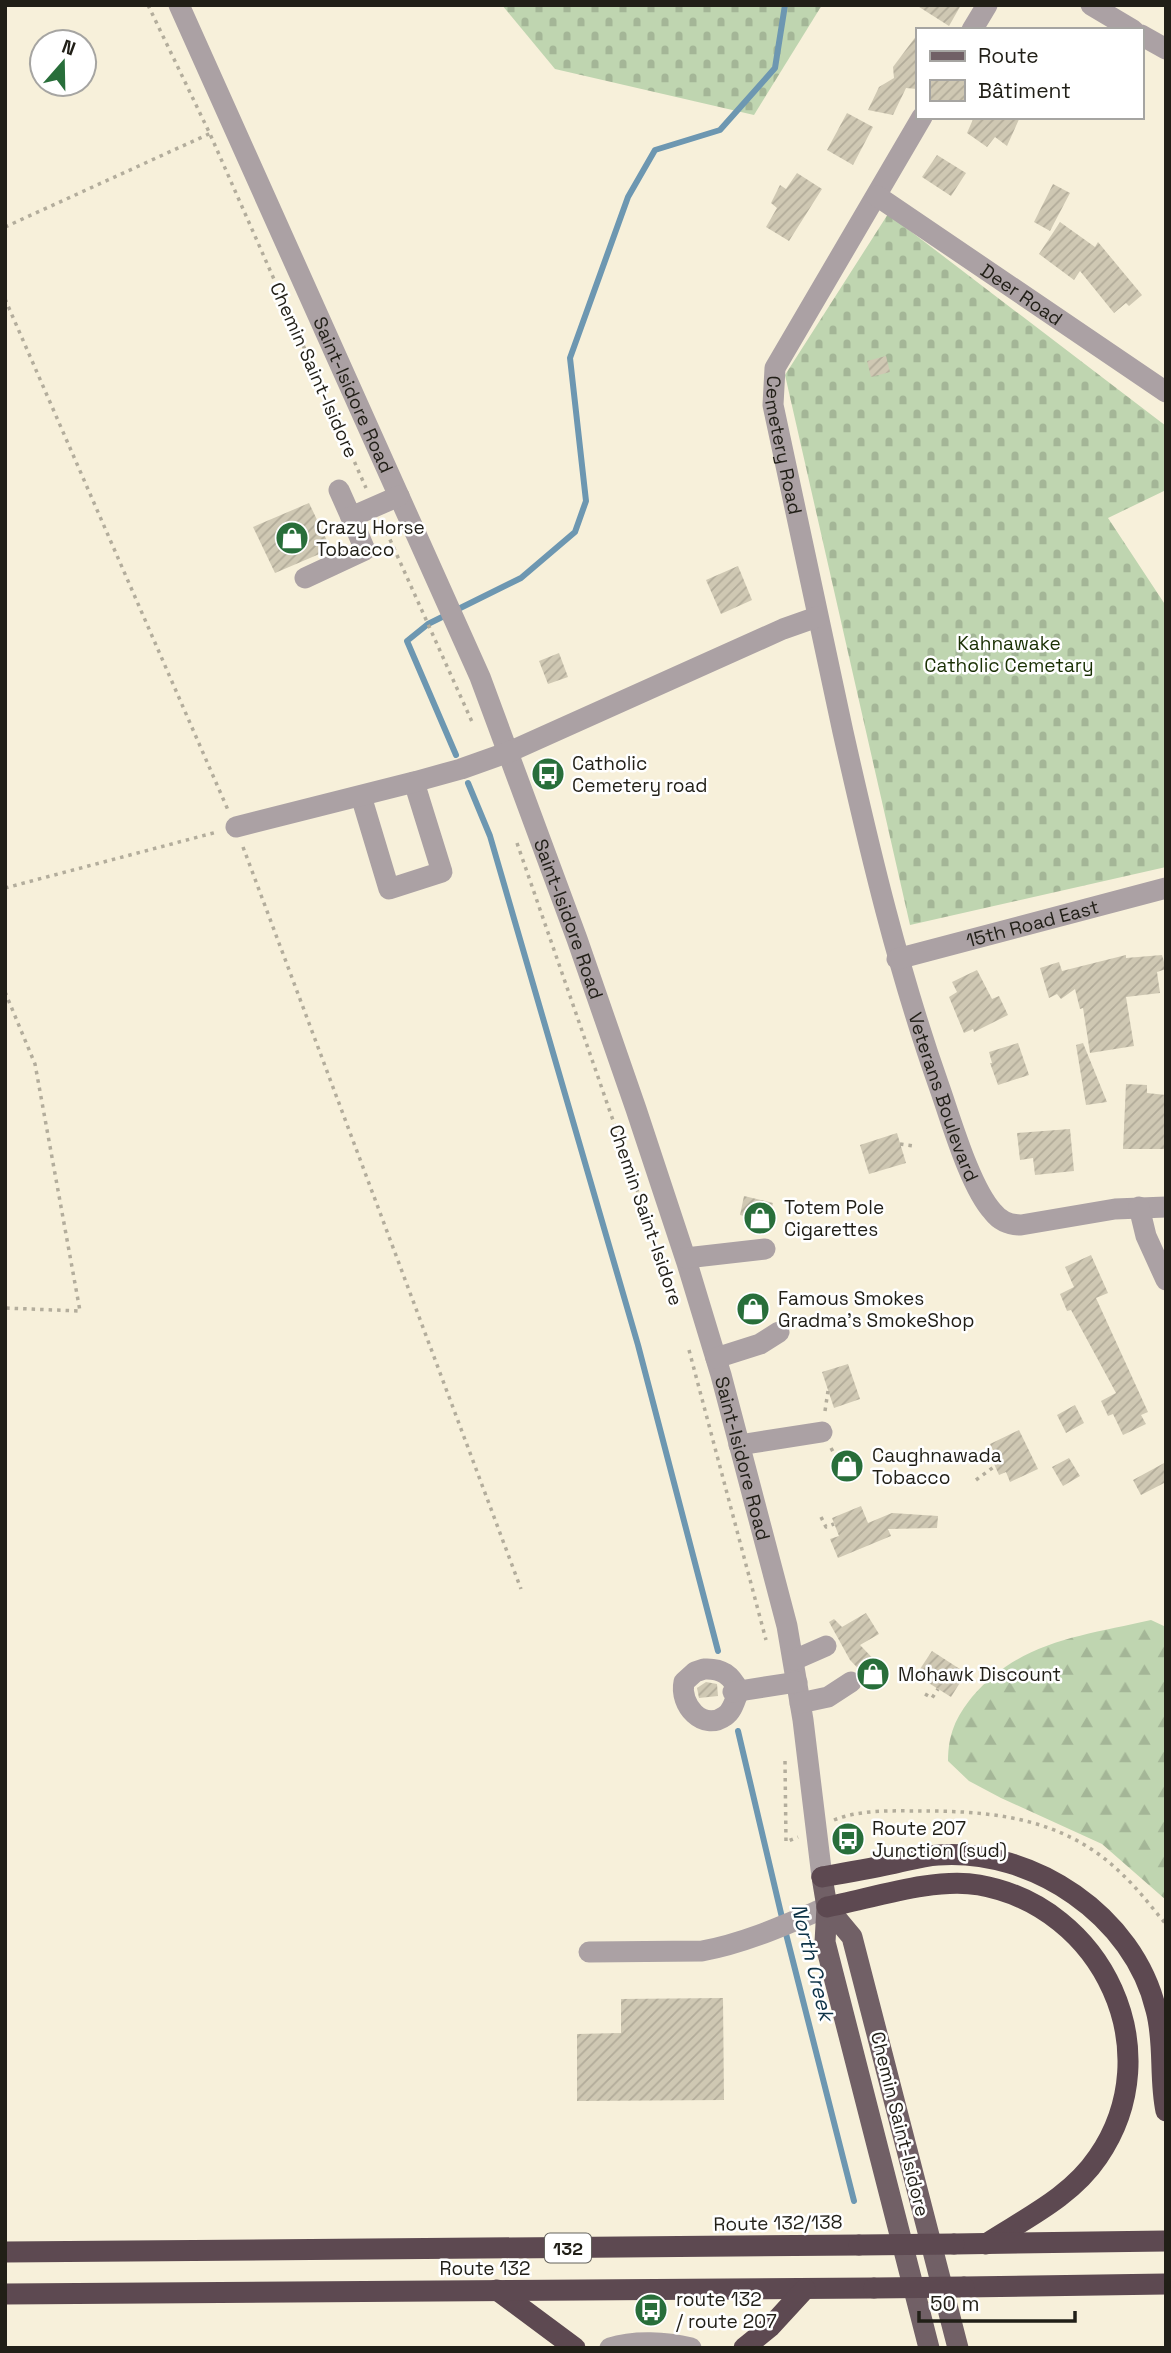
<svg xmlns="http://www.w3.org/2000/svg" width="1171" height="2353" viewBox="0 0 1171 2353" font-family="'Space Grotesk',sans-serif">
	<defs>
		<pattern id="forest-firs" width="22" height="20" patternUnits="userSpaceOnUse" patternTransform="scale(1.75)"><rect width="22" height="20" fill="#bfd5b0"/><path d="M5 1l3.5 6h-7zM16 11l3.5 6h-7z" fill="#a4b697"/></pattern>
		<pattern id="cemetery-stones" width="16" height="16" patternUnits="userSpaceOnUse" patternTransform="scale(1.75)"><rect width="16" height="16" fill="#bfd5b0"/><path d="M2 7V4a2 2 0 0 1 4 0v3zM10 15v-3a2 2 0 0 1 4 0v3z" fill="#a4b697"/></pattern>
		<pattern id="building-hatch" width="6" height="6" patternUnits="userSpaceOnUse" patternTransform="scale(1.75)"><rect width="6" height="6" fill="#cfc8b3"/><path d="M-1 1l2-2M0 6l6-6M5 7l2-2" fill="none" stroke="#b1ab99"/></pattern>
	</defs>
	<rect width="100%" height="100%" fill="#f7f0da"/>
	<!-- forest -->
	<path fill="url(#forest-firs)" d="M1151 1620 1166 1627V1900L1102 1844 1001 1798 969 1781 948 1761C948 1734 956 1717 972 1697 1021 1640 1083 1636 1151 1620Z"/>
	<!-- cemetery -->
	<g fill="url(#cemetery-stones)">
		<path d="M502 5H822L754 115 555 69Z"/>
		<path d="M888 214 1166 426V490L1108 518 1166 606V867L910 925 785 375Z"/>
	</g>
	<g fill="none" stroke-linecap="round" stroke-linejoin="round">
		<!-- stream -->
		<g stroke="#6d97b1" stroke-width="6">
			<path d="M456 755 407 641 428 624 521 578 575 532 586 501 570 358 628 197 655 150 720 130 775 68 785 5"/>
			<path d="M468 783 490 836 638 1345 718 1651"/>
			<path d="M738 1731 784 1926 854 2201"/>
		</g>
	</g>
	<!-- building -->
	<g fill="url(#building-hatch)">
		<path d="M916 5H961L949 26Z"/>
		<path d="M917 35V89L906 88 893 115 868 110 879 87 894 78 893 67Z"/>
		<path d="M847 113 873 127 853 165 827 150Z"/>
		<path d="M974 117H1020L1007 146 995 137 987 147 967 133Z"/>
		<path d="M937 155 966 173 951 196 922 177Z"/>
		<path d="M797 173 822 189 789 241 766 227 777 208 771 203 780 185 786 189Z"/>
		<path d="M1053 184 1070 193 1050 231 1034 222Z"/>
		<path d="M1060 222 1095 247 1098 242 1142 295 1129 306 1126 303 1114 313 1080 271 1074 280 1039 254Z"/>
		<path d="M886 356 890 372 871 377 867 361Z"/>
		<path d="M309 503 331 549 275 573 253 527Z"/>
		<path d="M738 566 752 600 721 614 706 580Z"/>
		<path d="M559 653 568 677 548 684 539 661Z"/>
		<path d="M1126 955V958L1162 955 1166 969 1157 972 1160 993 1126 997 1134 1046 1090 1053 1083 1008 1080 1009 1075 989 1061 999 1057 994 1049 998 1040 968 1059 962 1062 971Z"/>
		<path d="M977 970 992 999 999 996 1008 1015 974 1032 973 1029 964 1033 949 997 957 992 952 982Z"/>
		<path d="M1018 1043 1029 1075 998 1085 990 1063H992L989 1052Z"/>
		<path d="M1083 1043 1107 1102 1086 1105 1076 1045Z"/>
		<path d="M1126 1084 1147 1085V1093L1166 1095V1149H1123Z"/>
		<path d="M1070 1129 1074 1171 1035 1175 1033 1158 1020 1160 1017 1133Z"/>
		<path d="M897 1133 906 1163 869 1174 860 1145Z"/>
		<path d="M744 1196 773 1203 767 1229 750 1224 751 1218 740 1215Z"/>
		<path d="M1091 1255 1108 1293 1096 1298 1148 1412 1141 1415 1146 1424 1123 1435 1113 1414 1108 1416 1101 1401 1116 1393 1071 1310 1067 1311 1060 1294 1074 1287 1065 1267Z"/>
		<path d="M760 1294 770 1310 748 1324 738 1308Z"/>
		<path d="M848 1364 860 1399 834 1408 822 1372Z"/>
		<path d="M1075 1405 1084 1423 1066 1433 1057 1415Z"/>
		<path d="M1019 1430 1038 1469 1010 1482 1006 1472 999 1475 990 1455 994 1452 990 1444Z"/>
		<path d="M1069 1458 1080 1476 1063 1486 1052 1467Z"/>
		<path d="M1166 1462V1482L1141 1495 1133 1480Z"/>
		<path d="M861 1506 868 1523 892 1513 938 1516 937 1528 888 1529 891 1536 838 1558 830 1539 839 1536 832 1518Z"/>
		<path d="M866 1613 879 1634 860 1645 886 1672 873 1684 850 1660 829 1622 834 1619 842 1627Z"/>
		<path d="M932 1651 966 1673 951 1697 916 1675Z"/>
		<path d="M706 1682 717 1684 718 1696 699 1698 697 1688Z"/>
		<path d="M723 1998 724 2100 577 2101V2034L621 2033V1999Z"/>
	</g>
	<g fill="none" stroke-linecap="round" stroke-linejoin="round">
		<!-- path -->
		<g stroke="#b3ad9c" stroke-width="3.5" stroke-dasharray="3.5 5" stroke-linecap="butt">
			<path d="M148 5 210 134 366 488"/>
			<path d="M5 227 211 133"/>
			<path d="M5 299 228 810"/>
			<path d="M383 524 473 724"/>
			<path d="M517 843 670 1285"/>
			<path d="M243 847 521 1589"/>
			<path d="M5 888 217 832"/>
			<path d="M5 992 35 1064 80 1311 5 1308"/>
			<path d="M900 1144 913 1146"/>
			<path d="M689 1350 766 1640"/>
			<path d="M825 1411 828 1391"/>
			<path d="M831 1448 840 1464"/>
			<path d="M976 1480 995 1466"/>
			<path d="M821 1517 826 1527 834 1524"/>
			<path d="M925 1694 932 1698 938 1689"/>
			<path d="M785 1761 786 1842 798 1837"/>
			<path d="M834 1820C861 1809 895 1811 924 1811 999 1811 1068 1820 1123 1875 1139 1890 1152 1908 1166 1924"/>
		</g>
		<!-- minor -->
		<g stroke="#aba1a4" stroke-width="21">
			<path id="s1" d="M179 5 480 677 577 939 636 1109 687 1263 721 1375 787 1626 803 1720 822 1877"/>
			<path d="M1091 5 1133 30"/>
			<path d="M972 30 987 5"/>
			<path d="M1141 35 1166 49"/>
			<path id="s2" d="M922 117 775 368 773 405C796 514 819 623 843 732 870 852 898 970 939 1086 951 1120 970 1187 993 1212 1000 1221 1009 1225 1021 1225L1115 1209 1166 1207"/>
			<path id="s3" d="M877 196 1166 392"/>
			<path d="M339 490 351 517 399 496"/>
			<path d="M305 578 365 550 351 517"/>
			<path d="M361 796 389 889 442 872 414 782"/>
			<path d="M236 827 414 782 461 769 509 752 783 629 817 617"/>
			<path id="s4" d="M897 959 1166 888"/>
			<path d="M1139 1207 1146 1236 1166 1280"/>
			<path d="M686 1258 765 1249"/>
			<path d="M716 1358 760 1344 779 1332"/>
			<path d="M739 1445 822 1432"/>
			<path d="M794 1660 826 1646"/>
			<path d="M704 1669C722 1668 731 1675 739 1691 735 1699 733 1711 725 1716 703 1732 679 1705 684 1682L695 1672Z"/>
			<path d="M733 1692 797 1682"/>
			<path d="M800 1703 828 1697 851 1682"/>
			<path d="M589 1952 702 1951C746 1943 787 1924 827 1907"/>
			<path d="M610 2348C635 2340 666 2342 691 2348"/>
		</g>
		<!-- major -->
		<g stroke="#716066" stroke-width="21">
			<path d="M822 1877 827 1907 825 1942 929 2348"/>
			<path d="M827 1907 852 1937 958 2348"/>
		</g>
		<!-- highway -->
		<g stroke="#5d4951" stroke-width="21">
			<path d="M822 1877C845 1873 868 1869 891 1864 906 1861 922 1856 938 1855 1033 1848 1134 1916 1156 2010 1165 2043 1159 2078 1166 2111"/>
			<path d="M827 1907C873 1898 934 1877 979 1885 1103 1907 1171 2051 1098 2157 1071 2197 1026 2218 986 2244"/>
			<path d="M954 2244 1166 2241"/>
			<path d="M5 2252 859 2245"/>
			<path d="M964 2287 1166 2284"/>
			<path d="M497 2290 575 2348"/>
			<path d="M5 2294 874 2288"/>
			<path d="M744 2348 771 2326 805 2289"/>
		</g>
		<!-- highway-bridge -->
		<g stroke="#5d4951" stroke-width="21">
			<path d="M859 2245 954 2244"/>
			<path d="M874 2288 964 2287"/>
		</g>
	</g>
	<!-- icons -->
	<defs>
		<symbol id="shop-disc" viewBox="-11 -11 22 22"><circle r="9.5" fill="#286e3a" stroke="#fff"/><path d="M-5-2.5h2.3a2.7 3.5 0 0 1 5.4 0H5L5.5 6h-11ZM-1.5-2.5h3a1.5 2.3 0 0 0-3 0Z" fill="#fff"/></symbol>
		<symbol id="bus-disc" viewBox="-11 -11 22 22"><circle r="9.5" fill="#286e3a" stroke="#fff"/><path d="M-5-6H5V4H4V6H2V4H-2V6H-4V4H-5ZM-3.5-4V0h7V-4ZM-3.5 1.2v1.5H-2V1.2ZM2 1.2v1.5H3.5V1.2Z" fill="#fff"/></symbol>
	</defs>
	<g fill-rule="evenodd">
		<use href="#shop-disc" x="273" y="519" width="38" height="38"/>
		<use href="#bus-disc" x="529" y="755" width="38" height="38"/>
		<use href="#shop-disc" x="741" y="1199" width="38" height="38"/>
		<use href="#shop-disc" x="734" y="1290" width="38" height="38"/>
		<use href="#shop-disc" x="828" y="1447" width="38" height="38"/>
		<use href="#shop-disc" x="854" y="1655" width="38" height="38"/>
		<use href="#bus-disc" x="829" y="1820" width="38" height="38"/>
		<use href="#bus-disc" x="632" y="2291" width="38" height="38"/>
	</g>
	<g text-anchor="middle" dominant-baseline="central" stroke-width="5" stroke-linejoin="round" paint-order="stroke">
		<!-- shield labels -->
		<rect fill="#fff" stroke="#64625d" stroke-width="2" x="545" y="2233.5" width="46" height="29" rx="5"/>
		<g font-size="18" font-weight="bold" fill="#211f17">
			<text x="568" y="2248">132</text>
		</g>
		<!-- street labels -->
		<g font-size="19" fill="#211f17" stroke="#fff">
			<text stroke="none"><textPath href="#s3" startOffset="175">Deer Road</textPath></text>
			<text transform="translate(314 370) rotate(66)">Chemin Saint-Isidore</text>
			<text stroke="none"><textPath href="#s1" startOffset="427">Saint-Isidore Road</textPath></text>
			<text stroke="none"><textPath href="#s2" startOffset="369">Cemetery Road</textPath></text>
			<text stroke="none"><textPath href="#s1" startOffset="994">Saint-Isidore Road</textPath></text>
			<text stroke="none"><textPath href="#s4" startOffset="140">15th Road East</textPath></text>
			<text stroke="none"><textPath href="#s2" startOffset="1041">Veterans Boulevard</textPath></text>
			<text transform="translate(646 1215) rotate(71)">Chemin Saint-Isidore</text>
			<text stroke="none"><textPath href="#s1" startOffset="1561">Saint-Isidore Road</textPath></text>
			<text transform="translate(900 2124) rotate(76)">Chemin Saint-Isidore</text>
			<text transform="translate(778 2223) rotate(-1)">Route 132/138</text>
			<text x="485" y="2268">Route 132</text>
		</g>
		<!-- poi labels -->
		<g font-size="19" fill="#211f17" stroke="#fff" text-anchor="start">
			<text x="316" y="527">Crazy Horse<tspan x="316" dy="22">Tobacco</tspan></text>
			<text x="572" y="763">Catholic<tspan x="572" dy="22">Cemetery road</tspan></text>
			<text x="784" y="1207">Totem Pole<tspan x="784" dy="22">Cigarettes</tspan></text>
			<text x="778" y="1298">Famous Smokes<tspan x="778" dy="22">Gradma's SmokeShop</tspan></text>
			<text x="872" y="1455">Caughnawada<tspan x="872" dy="22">Tobacco</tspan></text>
			<text x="898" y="1674">Mohawk Discount</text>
			<text x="872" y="1828">Route 207<tspan x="872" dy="22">Junction (sud)</tspan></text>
			<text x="676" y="2299">route 132<tspan x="676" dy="22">/ route 207</tspan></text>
		</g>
		<!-- park labels -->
		<g font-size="19" fill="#1a3004" stroke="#fff">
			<text x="1009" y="643">Kahnawake<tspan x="1009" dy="22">Catholic Cemetary</tspan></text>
		</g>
		<!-- water labels -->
		<g font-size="21" font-style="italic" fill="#0f3448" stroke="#fff">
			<text transform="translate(813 1962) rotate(76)">North Creek</text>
		</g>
	</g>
	<!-- border -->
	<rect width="1171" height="2353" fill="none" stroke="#211f17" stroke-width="14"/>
	<!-- legend -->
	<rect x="916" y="28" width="228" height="91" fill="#ffffff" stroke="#a6a5a2" stroke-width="2"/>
	<rect x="930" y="51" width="35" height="10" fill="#716066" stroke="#a6a5a2" stroke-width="2"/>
	<text x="978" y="63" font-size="21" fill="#211f17">Route</text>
	<rect x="930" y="80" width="35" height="21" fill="url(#building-hatch)" stroke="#a6a5a2" stroke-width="2"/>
	<text x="978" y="98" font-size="21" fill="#211f17">Bâtiment</text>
	<!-- north arrow -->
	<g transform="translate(63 63) rotate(20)"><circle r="33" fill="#ffffff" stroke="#a6a5a2" stroke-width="2"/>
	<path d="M0-5L12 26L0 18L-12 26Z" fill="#286e3a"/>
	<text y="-10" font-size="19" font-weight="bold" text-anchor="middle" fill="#211f17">N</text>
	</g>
	<!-- scale -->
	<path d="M919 2311v10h156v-10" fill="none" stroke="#211f17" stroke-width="3.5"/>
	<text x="930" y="2311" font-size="21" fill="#211f17" stroke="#ffffff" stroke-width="5" paint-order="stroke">50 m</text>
</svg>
